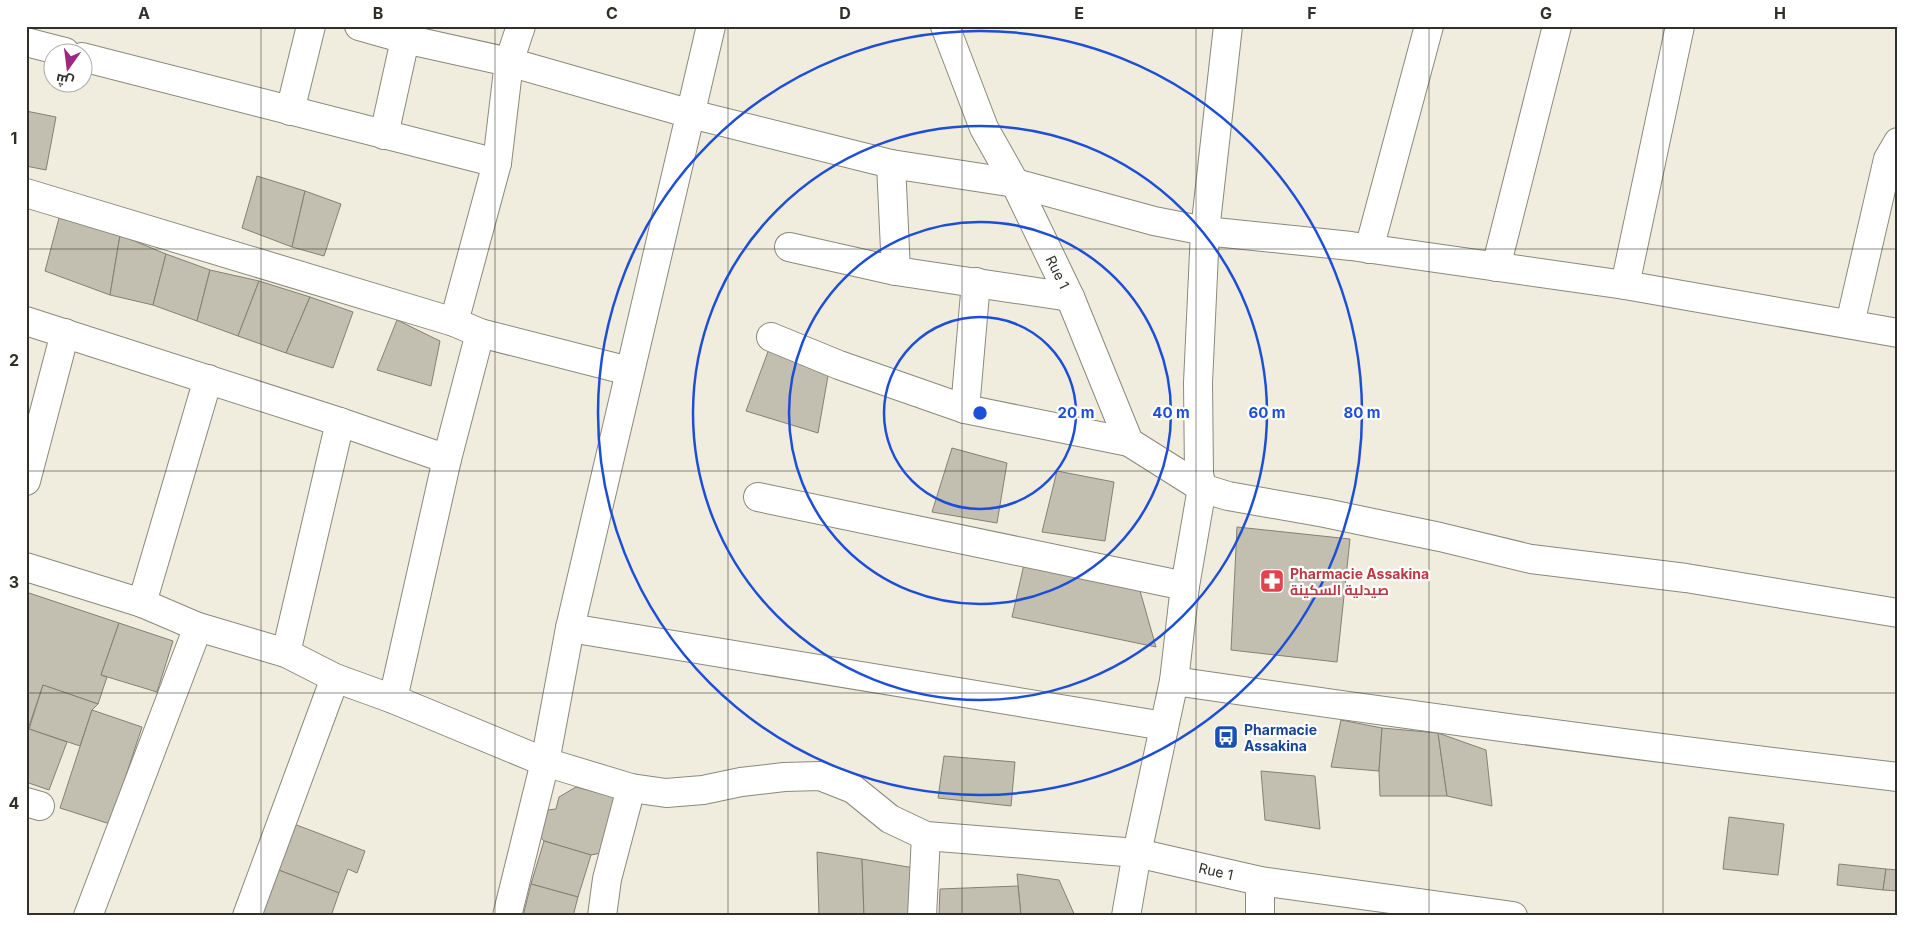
<svg xmlns="http://www.w3.org/2000/svg" width="1924" height="942" viewBox="0 0 1924 942" font-family="Inter,Cairo,sans-serif">
	<rect width="100%" height="100%" fill="#f0edde"/>
	<!-- building -->
	<g fill="#c2bfb0" stroke="#838173">
		<path d="M26 111 56 117 46 170 26 166Z"/>
		<path d="M257 176 305 191 292 247 242 228Z"/>
		<path d="M305 191 341 204 324 256 292 247Z"/>
		<path d="M59 218 120 235 110 295 45 271Z"/>
		<path d="M120 235 166 254 153 305 110 295Z"/>
		<path d="M166 254 210 270 197 321 153 305Z"/>
		<path d="M210 270 259 281 238 336 197 321Z"/>
		<path d="M259 281 310 297 286 353 238 336Z"/>
		<path d="M310 297 353 312 333 368 286 353Z"/>
		<path d="M397 320 440 341 431 386 377 370Z"/>
		<path d="M769 349 829 370 818 433 746 411Z"/>
		<path d="M952 448 1007 463 997 523 932 512Z"/>
		<path d="M1057 471 1114 482 1105 541 1042 532Z"/>
		<path d="M1237 527 1350 539 1337 662 1231 650Z"/>
		<path d="M1025 560 1138 584 1156 647 1012 617Z"/>
		<path d="M29 593 119 623 101 675 107 677 98 704 43 685 26 735V602Z"/>
		<path d="M119 623 173 641 157 692 101 675Z"/>
		<path d="M43 685 98 704 92 710 80 746 29 729Z"/>
		<path d="M92 710 142 727 110 824 60 808Z"/>
		<path d="M1341 720 1382 728 1379 771 1331 767Z"/>
		<path d="M1382 728 1438 733 1447 796H1380L1379 771Z"/>
		<path d="M29 729 67 742 49 790 26 782V735Z"/>
		<path d="M1438 733 1486 750 1492 806 1447 796Z"/>
		<path d="M944 756 1015 762 1011 806 938 798Z"/>
		<path d="M1261 771 1315 776 1320 829 1265 820Z"/>
		<path d="M576 787 617 798 601 853 591 855 544 841 539 836 548 810 556 809 559 797Z"/>
		<path d="M1729 817 1784 824 1778 875 1723 869Z"/>
		<path d="M294 824 365 851 357 873 348 869 339 893 276 869Z"/>
		<path d="M544 841 591 855 578 897 531 884Z"/>
		<path d="M817 852 862 859 864 916H819Z"/>
		<path d="M862 859 914 868 915 916H864Z"/>
		<path d="M1839 864 1886 869 1883 890 1837 885Z"/>
		<path d="M276 869 339 893 331 916H262Z"/>
		<path d="M1886 869 1898 870V891L1883 890Z"/>
		<path d="M1017 874 1059 880 1075 916H1021Z"/>
		<path d="M531 884 578 897 573 916H523Z"/>
		<path d="M1018 886 1021 916H939L940 889Z"/>
	</g>
	<g fill="none" stroke-linecap="round" stroke-linejoin="round">
		<defs>
			<g id="street">
				<path d="M359 26 405 39 509 62 691 114 891 164 1015 183 1154 221 1205 231 1351 246 1625 285 1898 333"/>
				<path d="M945 26 984 128 1015 183 1070 297 1129 442 1202 488 1228 496 1325 513 1440 537 1531 559 1686 578 1898 613"/>
				<path d="M26 42 65 52"/>
				<path d="M82 57 497 163"/>
				<path d="M290 111 311 26"/>
				<path d="M384 135 408 26"/>
				<path d="M891 164 896 271 1070 297"/>
				<path d="M26 193 454 322 480 333 629 371"/>
				<path d="M789 247 896 271"/>
				<path d="M1369 249 1429 26"/>
				<path d="M1496 267 1557 26"/>
				<path d="M1625 285 1680 26"/>
				<path d="M26 321 340 422 447 459"/>
				<path d="M454 322 497 163 509 62 521 26"/>
				<path d="M1850 324 1888 159 1898 142"/>
				<path d="M771 337 839 365 965 409 1129 442"/>
				<path d="M965 409 976 282"/>
				<path d="M26 481 65 333"/>
				<path d="M758 497 1185 586"/>
				<path d="M26 567 142 603 198 627 286 653 335 678 393 699 545 762 631 788 666 793 703 790 741 782 784 777 820 776 853 789 890 819 926 836 1137 853 1260 881 1513 916"/>
				<path d="M142 603 208 379"/>
				<path d="M570 628 1164 726"/>
				<path d="M286 653 340 422"/>
				<path d="M1174 681C1415 716 1656 749 1898 777"/>
				<path d="M393 699 447 459 480 333"/>
				<path d="M26 802 40 806"/>
				<path d="M88 916 198 627"/>
				<path d="M247 916 335 678"/>
				<path d="M507 916 545 762 570 628 711 26"/>
				<path d="M602 916 607 879 631 788"/>
				<path d="M922 916 926 836"/>
				<path d="M1260 916V881"/>
			</g>
			<path id="secondary" d="M1126 916 1137 853 1174 681 1185 586 1202 488 1199 474 1198 383 1205 231 1228 26"/>
		</defs>
		<!-- street casing -->
		<use href="#street" stroke="#8b897b" stroke-width="30"/>
		<!-- secondary casing -->
		<use href="#secondary" stroke="#8b897b" stroke-width="30"/>
		<!-- street -->
		<use href="#street" stroke="#fff" stroke-width="28"/>
		<!-- secondary -->
		<use href="#secondary" stroke="#fff" stroke-width="28"/>
	</g>
	<!-- grid -->
	<path fill="none" stroke="#302f29" stroke-width="1" stroke-opacity="0.55" d="M261 26V916M495 26V916M728 26V916M962 26V916M1196 26V916M1429 26V916M1663 26V916M26 249H1898M26 471H1898M26 693H1898"/>
	<!-- distance rings -->
	<g fill="none" stroke="#1d4ed8" stroke-width="2.5">
		<circle cx="980" cy="413" r="96"/>
		<circle cx="980" cy="413" r="191"/>
		<circle cx="980" cy="413" r="287"/>
		<circle cx="980" cy="413" r="382"/>
	</g>
	<!-- icons -->
	<defs>
		<symbol id="pharmacy-square" viewBox="-11 -11 22 22"><rect x="-9" y="-9" width="18" height="18" rx="4" fill="#e0444e" stroke="#fff"/><path d="M-2-6h4v4h4v4h-4v4h-4v-4h-4v-4h4Z" fill="#fff"/></symbol>
		<symbol id="bus-square" viewBox="-11 -11 22 22"><rect x="-9" y="-9" width="18" height="18" rx="4" fill="#1a4fb4" stroke="#fff"/><path d="M-5-6H5V4H4V6H2V4H-2V6H-4V4H-5ZM-3.5-4V0h7V-4ZM-3.5 1.2v1.5H-2V1.2ZM2 1.2v1.5H3.5V1.2Z" fill="#fff"/></symbol>
	</defs>
	<g fill-rule="evenodd">
		<use href="#pharmacy-square" x="1258" y="567" width="28" height="28"/>
		<use href="#bus-square" x="1212" y="723" width="28" height="28"/>
	</g>
	<g text-anchor="middle" dominant-baseline="central" stroke-width="4.5" stroke-linejoin="round" paint-order="stroke">
		<!-- street labels -->
		<g font-size="14" fill="#302f29" stroke="#fff">
			<text transform="translate(1058 272) rotate(64)">Rue 1</text>
			<text transform="translate(1216 871) rotate(13)">Rue 1</text>
		</g>
		<!-- health labels -->
		<g font-size="14" font-weight="bold" fill="#be3a42" stroke="#fff" text-anchor="start">
			<text x="1290" y="573">Pharmacie Assakina<tspan x="1290" dy="16">صيدلية السكينة</tspan></text>
		</g>
		<!-- transit labels -->
		<g font-size="14" font-weight="bold" fill="#164399" stroke="#fff" text-anchor="start">
			<text x="1244" y="729">Pharmacie<tspan x="1244" dy="16">Assakina</tspan></text>
		</g>
	</g>
	<circle cx="980" cy="413" r="8" fill="#1d4ed8" stroke="#fff" stroke-width="2.5"/>
	<g font-size="15" text-anchor="middle" font-weight="bold" fill="#1d4ed8" stroke="#fff" stroke-width="4.5" stroke-linejoin="round" paint-order="stroke">
		<text x="1076" y="418">20 m</text>
		<text x="1171" y="418">40 m</text>
		<text x="1267" y="418">60 m</text>
		<text x="1362" y="418">80 m</text>
	</g>
	<!-- border -->
	<rect width="1924" height="942" fill="none" stroke="#ffffff" stroke-width="55"/>
	<!-- north arrow -->
	<g transform="translate(68 68) rotate(194)"><circle r="24" fill="#ffffff" stroke="#acaca9"/>
	<path d="M0-4L9 19L0 12L-9 19Z" fill="#9e2780"/>
	<text y="-8" font-size="14" font-weight="bold" text-anchor="middle" fill="#302f29">ش</text>
	</g>
	<rect x="28" y="28" width="1868" height="886" fill="none" stroke="#302f29" stroke-width="2"/>
	<g font-size="16" text-anchor="middle" font-weight="bold" fill="#302f29">
		<text x="144" y="19">A</text>
		<text x="378" y="19">B</text>
		<text x="612" y="19">C</text>
		<text x="845" y="19">D</text>
		<text x="1079" y="19">E</text>
		<text x="1312" y="19">F</text>
		<text x="1546" y="19">G</text>
		<text x="1780" y="19">H</text>
		<text x="14" y="144">1</text>
		<text x="14" y="366">2</text>
		<text x="14" y="588">3</text>
		<text x="14" y="809">4</text>
	</g>
</svg>
